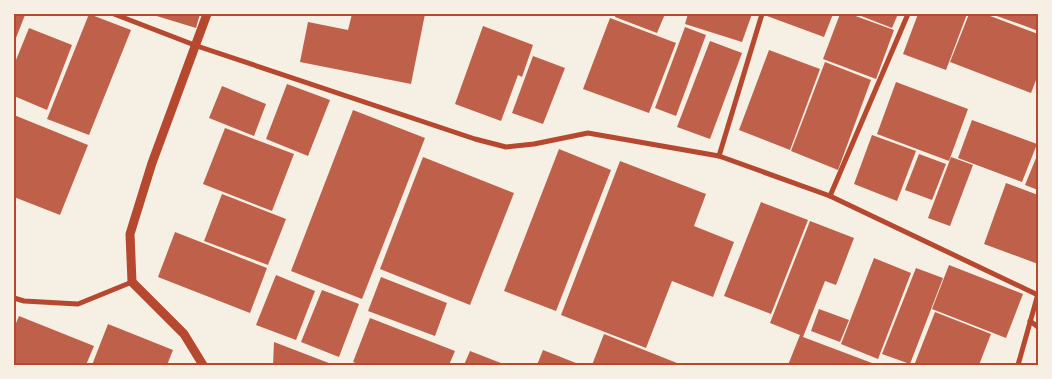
<svg xmlns="http://www.w3.org/2000/svg" width="1052" height="379" viewBox="0 0 1052 379" font-family="Montserrat,sans-serif">
	<rect width="100%" height="100%" fill="#f6efe4"/>
	<!-- building -->
	<g fill="#bf614a">
		<path d="M14 14 25 15 14 43Z"/>
		<path d="M89 14 131 30 89 135 47 119Z"/>
		<path d="M150 14H200L196 28Z"/>
		<path d="M352 14H425L411 84 300 62 308 22 348 30Z"/>
		<path d="M616 14H665L657 33 615 17Z"/>
		<path d="M688 14H752L742 42 685 24Z"/>
		<path d="M767 14H833L824 37 767 16Z"/>
		<path d="M840 14H850L894 30 876 79 823 59Z"/>
		<path d="M856 14H898L892 28Z"/>
		<path d="M918 14H967L946 70 903 54Z"/>
		<path d="M969 14H985L1038 34V75L1031 93 950 62Z"/>
		<path d="M991 14H1038V31L1025 26Z"/>
		<path d="M610 18 676 43 649 113 583 89Z"/>
		<path d="M483 26 533 45 522 77 518 75 501 121 455 104Z"/>
		<path d="M685 27 706 35 676 116 655 108Z"/>
		<path d="M29 28 72 45 47 110 14 96V65Z"/>
		<path d="M710 41 742 53 710 139 677 127Z"/>
		<path d="M769 50 820 69 790 150 739 130Z"/>
		<path d="M533 56 565 68 543 124 512 113Z"/>
		<path d="M825 62 871 80 838 170 791 151Z"/>
		<path d="M896 82 968 109 949 161 877 134Z"/>
		<path d="M287 84 330 100 308 156 266 139Z"/>
		<path d="M222 86 266 104 254 136 209 118Z"/>
		<path d="M353 110 425 138 362 299 291 271Z"/>
		<path d="M14 115 88 145 60 215 14 197Z"/>
		<path d="M972 120 1037 144 1022 182 958 158Z"/>
		<path d="M225 128 294 154 272 211 203 184Z"/>
		<path d="M872 135 916 151 897 201 854 184Z"/>
		<path d="M559 149 611 170 556 311 504 291Z"/>
		<path d="M919 154 946 164 932 200 905 190Z"/>
		<path d="M423 157 514 193 470 305 380 269Z"/>
		<path d="M951 157 973 165 950 226 928 218Z"/>
		<path d="M1036 158H1038V190L1025 185Z"/>
		<path d="M620 161 706 194 694 226 734 242 713 297 672 281 646 348 561 315Z"/>
		<path d="M1006 183 1038 195V264L984 244Z"/>
		<path d="M222 194 286 219 268 265 204 241Z"/>
		<path d="M761 202 808 220 771 314 724 296Z"/>
		<path d="M810 221 854 238 836 285 825 281 803 337 872 363 871 365H788L800 335 770 323Z"/>
		<path d="M175 232 267 268 250 313 158 277Z"/>
		<path d="M874 258 911 273 878 359 841 344Z"/>
		<path d="M949 265 1023 294 1006 338 932 309Z"/>
		<path d="M916 268 943 278 910 364 882 354Z"/>
		<path d="M276 275 315 291 296 340 256 325Z"/>
		<path d="M381 277 447 303 435 336 368 311Z"/>
		<path d="M322 290 359 304 339 357 301 342Z"/>
		<path d="M819 309 849 320 840 342 811 331Z"/>
		<path d="M935 312 991 334 979 365H921L915 363Z"/>
		<path d="M19 316 94 346 86 365H14V328Z"/>
		<path d="M370 318 455 351 449 365H361L353 362Z"/>
		<path d="M108 324 173 350 167 365H92Z"/>
		<path d="M604 334 682 365H592Z"/>
		<path d="M274 342 334 365H273Z"/>
		<path d="M543 350 581 365H537Z"/>
		<path d="M470 351 506 365H464Z"/>
	</g>
	<g fill="none" stroke-linecap="round" stroke-linejoin="round">
		<!-- minor -->
		<g stroke="#b5482f" stroke-width="5">
			<path d="M114 14 197 46 475 139 506 147 534 144 588 133 719 156 830 196 1038 295"/>
			<path d="M719 156 762 14"/>
			<path d="M830 196 908 14"/>
			<path d="M14 298 24 301 78 304 132 282"/>
			<path d="M1030 321 1038 327"/>
			<path d="M1018 365 1038 294"/>
		</g>
		<!-- tertiary -->
		<path stroke="#b5482f" stroke-width="9" d="M203 365 184 334 132 282 130 234 152 163 207 14"/>
	</g>
	<!-- border -->
	<rect width="1052" height="379" fill="none" stroke="#f6efe4" stroke-width="30"/>
	<rect x="15" y="15" width="1022" height="349" fill="none" stroke="#b5482f" stroke-width="2"/>
</svg>
